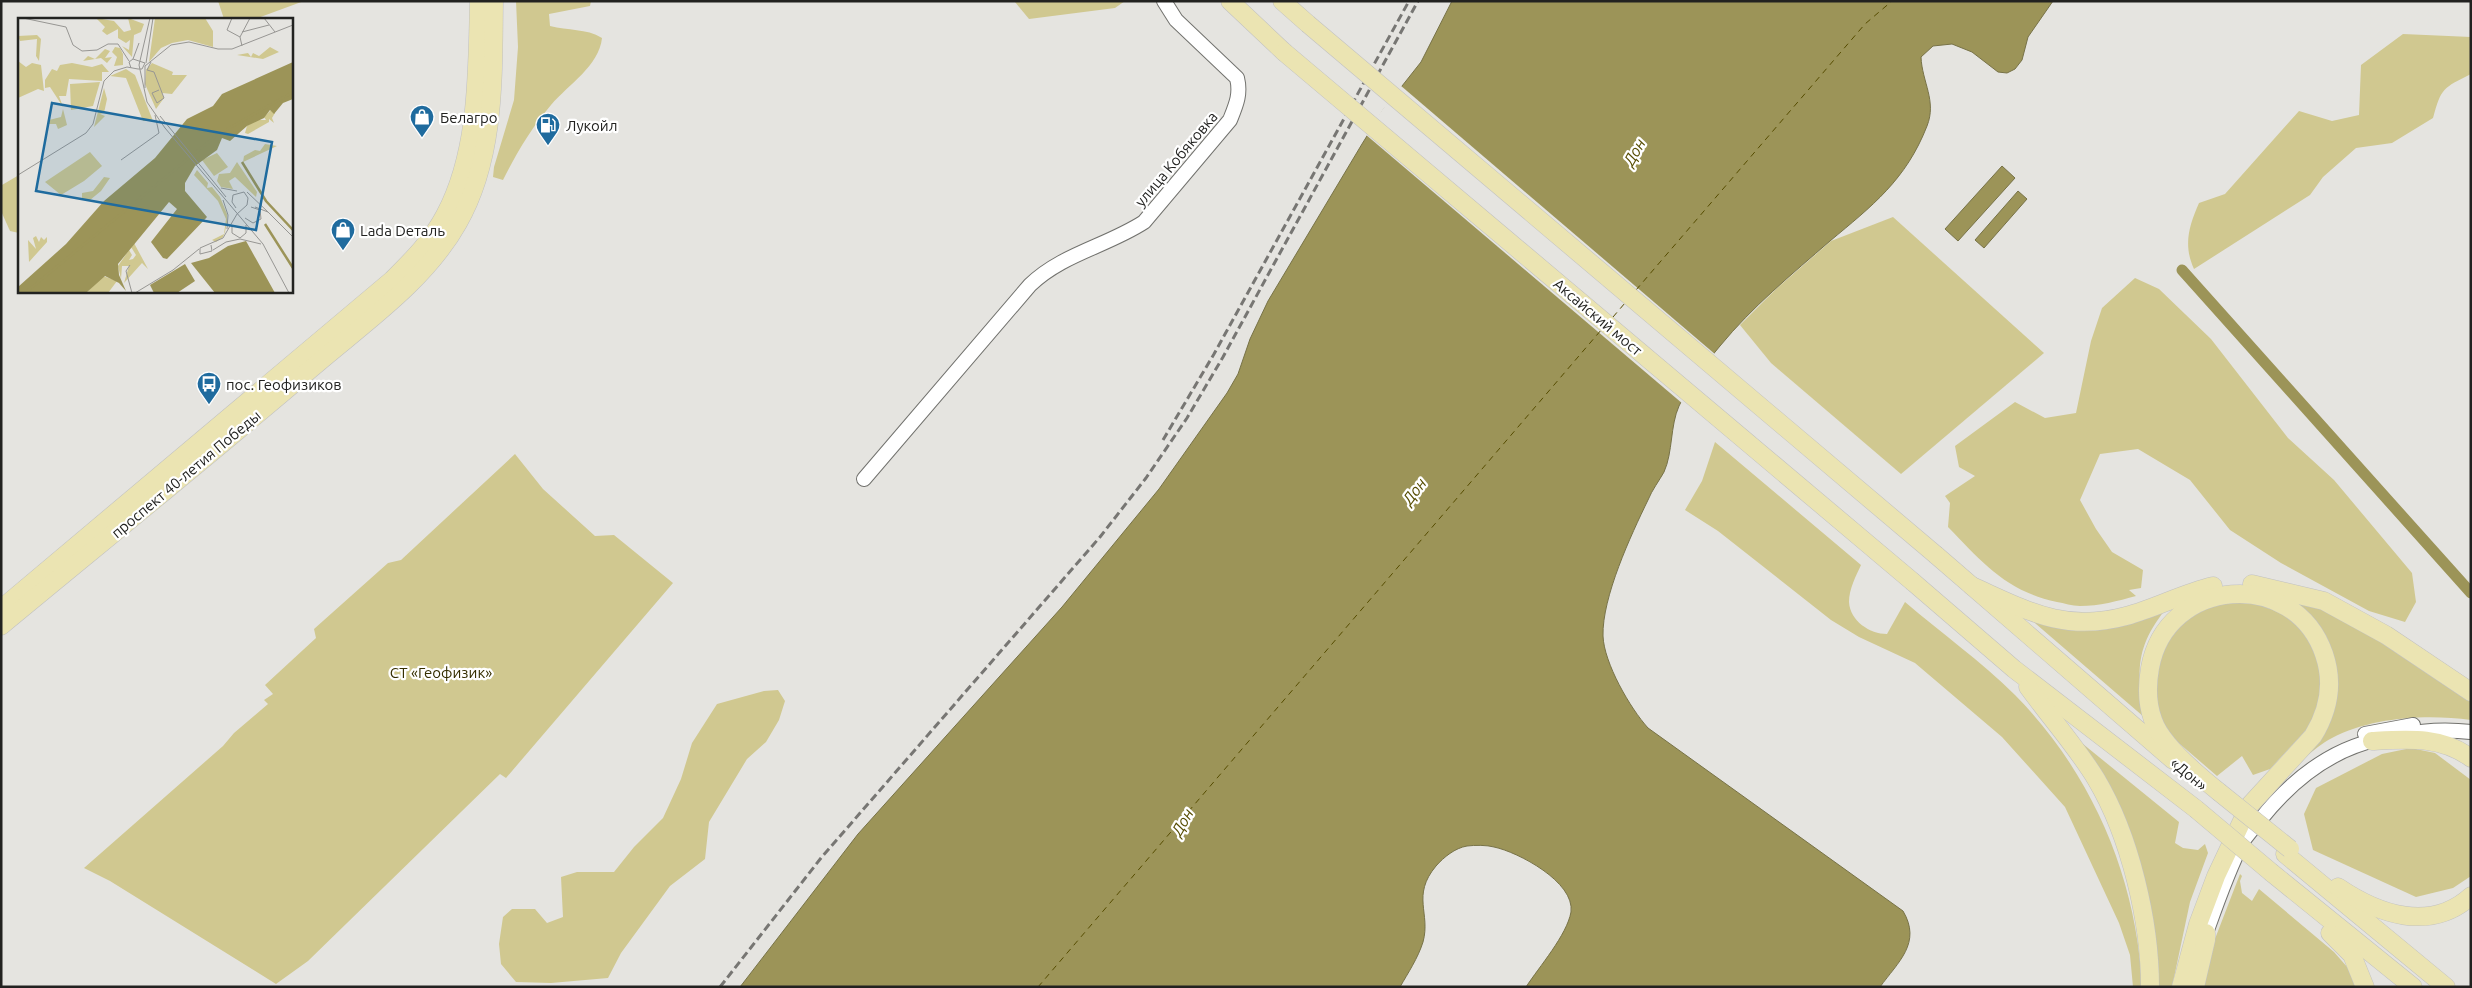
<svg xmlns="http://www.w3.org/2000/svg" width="2472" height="988" viewBox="0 0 2472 988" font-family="Ubuntu,sans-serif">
	<rect width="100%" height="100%" fill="#e5e4e0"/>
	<!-- green -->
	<g fill="#d0c890">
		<path d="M218 1H304L255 19H224Z"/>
		<path d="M516 1H591L590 6 549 14 550 26C568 31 586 28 602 38 599 66 569 84 551 105 532 127 516 154 503 180L493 177 494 167 514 100 518 47Z"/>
		<path d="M1125 1 1115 8 1029 19 1015 2Z"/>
		<path d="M2403 34 2471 37V74C2443 88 2441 88 2433 118L2392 143 2356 148 2323 177 2310 195 2194 269C2183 245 2189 226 2199 203L2225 194 2299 111 2332 121 2359 115 2361 65Z"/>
		<path d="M19 175V233L10 231 1 211 2 185Z"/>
		<path d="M1893 217 2044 353 1901 474 1771 363 1740 325 1776 289 1831 241Z"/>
		<path d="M2135 278 2159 289 2211 339 2288 438 2334 480 2412 573 2416 602 2405 622 2369 611 2281 563 2230 530 2190 480 2138 449 2100 454 2080 500 2096 529 2112 552 2143 570 2141 588 2129 590 2136 596C2118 601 2099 606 2080 606 2072 606 2064 603 2057 602 2006 591 1983 563 1948 527L1950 503 1945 496 1975 476 1959 467 1955 446 2015 402 2045 418 2076 413 2091 341 2102 308Z"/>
		<path d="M1715 442 1861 565C1856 576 1849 589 1849 602 1850 621 1870 634 1887 634L1905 602C1941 633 1981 661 2015 695 2092 773 2137 878 2142 987H2133L2130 955 2119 923 2065 807 2002 737 1915 663 1859 637 1831 620 1718 531 1685 510 1702 481Z"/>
		<path d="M515 454 543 489 595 536 614 535 673 583 506 778 500 774 308 961 276 984 110 881 84 868 223 746 234 733 268 704 264 700 273 694 265 685 316 638 314 629 388 563 401 560Z"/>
		<path d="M2270 591 2305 601 2350 621 2471 699V720C2427 714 2372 717 2332 738 2322 743 2313 751 2304 758L2336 673Z"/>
		<path d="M2242 598 2291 617 2303 629 2319 661 2323 696 2309 727 2270 769 2253 775 2242 756 2217 776 2166 732 2153 692 2160 645 2188 614Z"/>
		<path d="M2165 610C2135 648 2137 672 2144 717L2022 612 2040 618Z"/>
		<path d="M778 690 785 701 779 720 766 742 747 759 709 822 705 859 670 886 621 953 608 978 551 983 516 982 501 964 499 944 503 917 512 909H535L547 923 563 917 561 877 577 872H614L634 847 663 818 681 779 692 743 717 704 764 691Z"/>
		<path d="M2083 744 2179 822 2175 843 2183 848 2198 850 2205 844 2208 853 2190 902 2172 987H2157L2151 917 2081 747Z"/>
		<path d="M2411 748 2435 753 2471 780V876L2453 888 2416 897 2313 850 2304 814 2316 788 2382 754Z"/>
		<path d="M2240 874 2242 876 2240 881 2242 893 2252 901 2259 889 2334 952 2348 968 2356 987H2203L2213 944Z"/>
	</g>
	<!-- water -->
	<g fill="#9c9458" stroke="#777247">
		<path d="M1452 1H2053L2028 37 2022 60 2015 69 2007 73 1998 72 1972 52 1952 44 1933 46 1921 57C1922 82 1937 101 1927 126 1906 180 1872 206 1830 241 1792 274 1752 307 1720 346 1705 364 1689 385 1679 406 1670 426 1673 452 1664 472 1659 481 1652 490 1648 500 1631 535 1602 597 1603 636 1604 663 1630 708 1648 728L1903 911C1922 943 1898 962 1880 987H1526C1539 967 1567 935 1571 912 1575 882 1518 852 1494 847 1487 845 1475 845 1467 846 1455 848 1444 857 1436 866 1411 896 1431 913 1423 942 1418 958 1408 973 1400 987H740L858 834 1062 607 1159 489 1227 393 1238 374 1250 339 1268 301 1362 144 1383 110 1421 62Z"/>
		<path d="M2002 166 2015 178 1958 241 1945 229Z"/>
		<path d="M2018 191 2027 199 1984 248 1975 240Z"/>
	</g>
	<!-- pier -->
	<path fill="#e5e4e0" d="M1400 85 1716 355 1683 404 1365 134Z"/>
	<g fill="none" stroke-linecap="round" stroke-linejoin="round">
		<!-- canal -->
		<path stroke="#9c9458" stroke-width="11" d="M2182 270 2471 593"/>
		<!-- ferry -->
		<g stroke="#564c00" stroke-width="1" stroke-dasharray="6 5" stroke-linecap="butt">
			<path d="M1636 290 1865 24 1892 1"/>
			<path d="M1613 317 1625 303"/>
			<path d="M1038 987 1602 329"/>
		</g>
		<defs>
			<g id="minor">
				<path d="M864 479 1030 285C1062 254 1107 246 1144 222L1230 120C1236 105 1241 94 1237 78L1176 20 1164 1"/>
				<path d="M2365 734 2413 725"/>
				<path d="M2401 735C2425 730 2447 729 2471 732"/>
				<path d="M2206 933C2217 902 2228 870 2243 841 2248 834 2254 827 2260 820 2291 781 2330 749 2380 739"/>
			</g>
			<g id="major">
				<path d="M1230 1 1284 52"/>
				<path d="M1282 1 1308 24"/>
				<path d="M1936 555 2173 760"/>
				<path d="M1913 582 2014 669 2196 809"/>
				<path d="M2252 584 2324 601 2386 635 2471 692"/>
				<path d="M1972 586C2026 610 2064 633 2126 616 2156 608 2183 593 2213 586"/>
				<path d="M1 609 392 280C412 260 432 240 445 215 479 151 477 71 479 1"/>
				<path d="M1 626C105 540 210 455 312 368 363 324 425 282 458 223 496 157 493 75 494 1"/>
				<path d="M2028 687C2049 716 2078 749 2096 779 2130 836 2150 921 2150 987"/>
				<path d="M2372 741C2408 739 2441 736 2471 758"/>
				<path d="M2285 854 2446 987"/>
				<path d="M2272 873 2413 987"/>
				<path d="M2338 887C2378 914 2430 933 2471 896"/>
				<path d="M2330 933 2352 955 2365 987"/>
				<path d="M2181 987 2198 924 2216 876 2249 806 2313 736C2329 710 2334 683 2324 654 2294 567 2166 577 2150 668 2147 685 2147 704 2153 720 2161 745 2199 776 2219 792"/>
				<path d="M2195 987 2206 940V933"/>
			</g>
		</defs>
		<!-- minor casing -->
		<use href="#minor" stroke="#72726e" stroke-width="16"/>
		<!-- major casing -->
		<use href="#major" stroke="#c1c1c1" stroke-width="19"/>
		<!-- minor -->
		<use href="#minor" stroke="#fff" stroke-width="14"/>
		<!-- major -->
		<use href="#major" stroke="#ebe4b2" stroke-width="18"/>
		<!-- rail -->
		<g stroke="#777673" stroke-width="3" stroke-dasharray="8 4" stroke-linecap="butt">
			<path d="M1163 440 1214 354 1409 1"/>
			<path d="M720 987 821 858 1100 537 1146 478 1187 418 1223 357 1418 1"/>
		</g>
		<defs>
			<g id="major-bridge">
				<path d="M1308 24 1936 555"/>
				<path d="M1284 52 1913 582"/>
				<path d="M2219 792 2290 849"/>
				<path d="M2196 809 2272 873"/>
			</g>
		</defs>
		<!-- major-bridge casing -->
		<use href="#major-bridge" stroke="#c1c1c1" stroke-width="19" stroke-linecap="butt"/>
		<!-- major-bridge -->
		<use href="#major-bridge" stroke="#ebe4b2" stroke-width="18"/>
	</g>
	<!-- icons -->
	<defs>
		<symbol id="shop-pin" viewBox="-11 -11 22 30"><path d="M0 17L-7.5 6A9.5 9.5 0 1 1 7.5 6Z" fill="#1f6b9e" stroke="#fff"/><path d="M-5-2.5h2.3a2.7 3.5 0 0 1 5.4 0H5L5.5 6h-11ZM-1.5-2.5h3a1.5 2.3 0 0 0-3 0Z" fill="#fff"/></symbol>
		<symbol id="fuel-pin" viewBox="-11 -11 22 30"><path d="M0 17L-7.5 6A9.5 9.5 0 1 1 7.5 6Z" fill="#1f6b9e" stroke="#fff"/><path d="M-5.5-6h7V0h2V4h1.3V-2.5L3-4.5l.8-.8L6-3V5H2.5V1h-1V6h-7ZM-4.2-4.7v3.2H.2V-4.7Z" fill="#fff"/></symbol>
		<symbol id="bus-pin" viewBox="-11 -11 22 30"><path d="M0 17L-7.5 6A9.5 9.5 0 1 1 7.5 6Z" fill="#1f6b9e" stroke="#fff"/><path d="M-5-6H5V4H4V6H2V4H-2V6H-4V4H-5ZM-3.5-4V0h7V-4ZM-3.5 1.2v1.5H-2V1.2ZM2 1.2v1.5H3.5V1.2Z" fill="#fff"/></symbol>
	</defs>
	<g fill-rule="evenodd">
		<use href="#shop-pin" x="408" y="103" width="28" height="38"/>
		<use href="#fuel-pin" x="534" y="111" width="28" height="38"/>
		<use href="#shop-pin" x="329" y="216" width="28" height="38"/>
		<use href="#bus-pin" x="195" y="370" width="28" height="38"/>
	</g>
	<g text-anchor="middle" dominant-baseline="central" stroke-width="4.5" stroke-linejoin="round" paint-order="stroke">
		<!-- poi labels -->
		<g font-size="15" fill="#222220" stroke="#fff" text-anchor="start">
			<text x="440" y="117">Белагро</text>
			<text x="566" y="125">Лукойл</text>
			<text x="360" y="230">Lada Dеталь</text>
			<text x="226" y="384">пос. Геофизиков</text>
		</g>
		<!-- street labels -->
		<g font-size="15" fill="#222220" stroke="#fff">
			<text transform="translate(1176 159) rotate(-50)">улица Кобяковка</text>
			<text transform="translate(1598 317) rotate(40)">Аксайский мост</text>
			<text transform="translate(186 474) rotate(-40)">проспект 40-летия Победы</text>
			<text transform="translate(2189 774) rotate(40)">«Дон»</text>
		</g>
		<!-- park labels -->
		<g font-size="15" fill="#352e00" stroke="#fff">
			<text x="441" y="672">СТ «Геофизик»</text>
		</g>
		<!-- water labels -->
		<g font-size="16" font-style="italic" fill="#564c00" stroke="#fff">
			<text transform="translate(1634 152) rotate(-60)">Дон</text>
			<text transform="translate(1414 491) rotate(-53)">Дон</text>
			<text transform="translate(1182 822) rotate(-60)">Дон</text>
		</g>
	</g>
	<!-- overview -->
	<g transform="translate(18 18)">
		<rect width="275" height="275" fill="#e5e4e0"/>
		<path d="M78 0 96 3 106 14 113 12 110 0 126 6 123 14 116 17 114 39 104 28 111 32 112 22 108 25 100 20V11L89 17 84 13 87 9ZM137 0H187L195 13V29L170 22 154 25 143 30 131 44ZM19 17 23 21 21 43 18 38 19 21 2 23 0 18ZM97 29 102 30 105 36V47L96 48 99 39 94 34ZM252 29 261 34 245 41 219 37 230 35 233 39 235 35 241 38ZM87 31 92 33 87 40 94 39 89 45 83 40 65 43 70 38 77 41ZM0 43 8 49 14 45 23 47 26 73 20 71 0 80ZM54 45 74 49 84 46 91 54H84V63L51 61 48 78H41L45 89 32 69 27 70V62L34 51 39 53 42 47ZM134 45 155 54 154 57H169L154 76 144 75 146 80 138 91 127 66 128 52ZM108 51 117 57 135 103H125L108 60 92 58ZM82 64 75 88 53 92 52 66ZM86 70 89 81 86 95 82 96 87 98 76 109ZM45 91 49 107 40 111 38 106H31V102L43 99ZM253 92 257 95 254 100 256 105 251 101V104L230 116 227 115 229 108 238 102H248L246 99ZM247 126 259 128 225 144 226 138 237 132 242 133ZM72 134 84 148 66 163 43 177 27 164ZM199 135 210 149 196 158 184 142ZM219 144 239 174 238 179 217 159 211 163 215 171 203 169 199 163 201 156 212 155ZM179 152 190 165 189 170 194 169 202 179 209 196V204L207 214 205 219 198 224 194 222 206 216 208 201 200 183 176 157ZM86 159 92 160 83 173 72 182 64 181V175L75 173ZM18 218 21 224 23 219 26 222 29 219V224L11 244 10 222 18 231 15 220ZM116 225 130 251 124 245 106 265 111 248H104L103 261 100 248 111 232 114 237 111 242 115 241 118 237 113 229ZM85 258 99 263 90 275H68Z" fill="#d0c890"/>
		<path d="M275 44V81L265 85 256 96 252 92 246 100 229 108 212 123 204 120 199 132 177 148 167 165V173L189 199 149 241 145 240 133 224 159 191 151 184 100 246 101 257 108 273 101 265 87 258 68 275H0V269L48 226 86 183 137 140 169 101 195 88 204 76ZM228 223 257 275H197L173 245 191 240 210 228ZM167 246 177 263 159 275H136L132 267Z" fill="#9c9458"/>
		<path fill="none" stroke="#9c9458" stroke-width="2.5" d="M176 136 199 117 275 74M224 144 248 183 275 212M247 206 275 250M7 275 171 140"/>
		<path fill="none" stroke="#979693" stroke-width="1" d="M5 0 48 9 55 27 64 33 79 32 90 26H100L111 43M132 0 121 47 129 84 147 110 245 226 271 275M214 0 209 12 222 19M246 0 257 14M224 14 251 7M224 28 222 19 232 0M115 41 121 25M133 44 129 52 136 54 146 80 139 85 134 75 141 72M128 45 135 0M127 70V48L153 27 171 24 200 31H214L275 7M142 98 208 179M103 142 141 115 137 97M0 157 68 115 75 106 86 63 96 53 109 49 120 51H124L127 45 115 41 111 44 113 50M203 170 219 173M229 174 250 194M205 182 210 197 209 211M237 189 250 194 275 219M227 200 235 205 243 201 242 192 233 189M214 208V215L222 220 228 215V207M193 227 194 233 182 236V230L205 220 219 196 229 187 230 180 226 174 215 177 214 184 218 190M195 232 208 224 222 221 243 226M112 247 108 253 114 275M117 275 155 252 181 231"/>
		<path fill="#1f6b9e" fill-opacity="0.15" stroke="#1f6b9e" stroke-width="2.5" d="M34 85 254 124 238 212 18 173Z"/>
		<rect width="275" height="275" fill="none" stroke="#222220" stroke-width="2.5"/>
	</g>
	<!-- border -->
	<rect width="2472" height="988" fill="none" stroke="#222220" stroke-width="5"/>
</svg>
